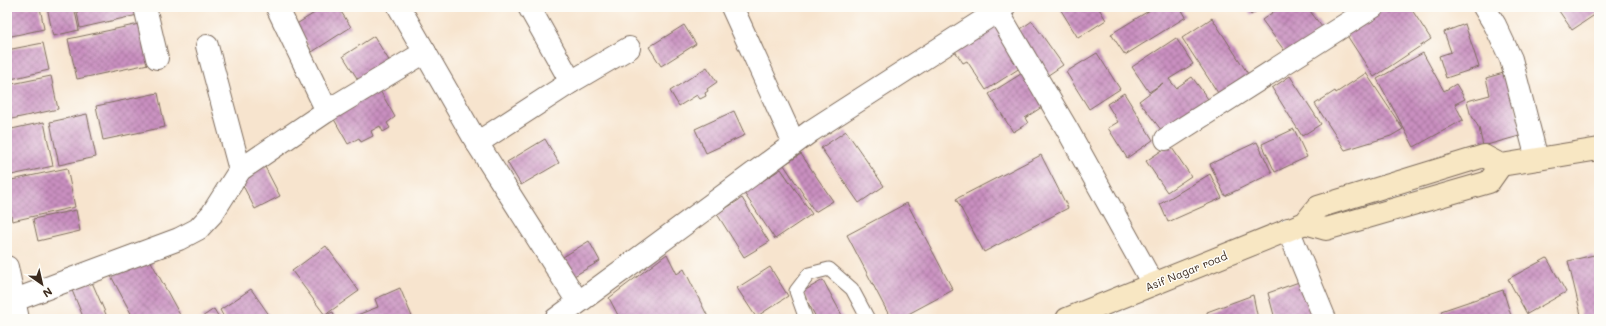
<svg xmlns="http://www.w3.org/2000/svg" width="1606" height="326" viewBox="0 0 1606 326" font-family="Mali,sans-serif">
	<defs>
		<pattern id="building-cross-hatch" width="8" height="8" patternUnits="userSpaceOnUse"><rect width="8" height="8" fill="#c98fc0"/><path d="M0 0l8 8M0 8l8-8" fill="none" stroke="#a4759b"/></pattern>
	</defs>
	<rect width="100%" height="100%" fill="#fdfcf7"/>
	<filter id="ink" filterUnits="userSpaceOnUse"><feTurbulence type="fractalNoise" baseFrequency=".025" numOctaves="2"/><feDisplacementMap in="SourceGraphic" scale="8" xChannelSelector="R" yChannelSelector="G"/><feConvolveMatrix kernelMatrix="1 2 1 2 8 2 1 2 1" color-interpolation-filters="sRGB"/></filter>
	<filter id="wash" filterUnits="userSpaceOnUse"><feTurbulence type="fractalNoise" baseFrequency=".012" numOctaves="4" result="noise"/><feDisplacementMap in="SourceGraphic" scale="16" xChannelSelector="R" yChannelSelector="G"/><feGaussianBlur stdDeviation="0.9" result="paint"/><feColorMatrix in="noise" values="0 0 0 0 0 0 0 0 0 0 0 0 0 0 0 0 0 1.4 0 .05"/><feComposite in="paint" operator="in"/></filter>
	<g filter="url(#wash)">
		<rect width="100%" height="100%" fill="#f7e4ce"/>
		<g id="blocks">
			<!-- building -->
			<g fill="url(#building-cross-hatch)">
				<path d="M7 7H40L44 29 7 37Z"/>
				<path d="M47 7H74L79 30 53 36Z"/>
				<path d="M76 7H141L142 14 80 28Z"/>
				<path d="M324 7H338L351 27 312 52 295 25Z"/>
				<path d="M1059 7H1098L1106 20 1078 38Z"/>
				<path d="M1155 7H1180L1186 17 1125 55 1111 34Z"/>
				<path d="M1246 7H1262L1251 15Z"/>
				<path d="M1280 7H1307L1325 31 1289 57 1262 20Z"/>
				<path d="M1386 7H1410L1431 39 1374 77 1346 34Z"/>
				<path d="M1565 7H1599V12L1572 30 1559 11Z"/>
				<path d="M1212 18 1250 77 1220 96 1182 38Z"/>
				<path d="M993 19 1008 38 1032 21 1063 65 1038 82 1023 66 986 90 967 61 963 63 951 45Z"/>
				<path d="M144 23 153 63 77 79 68 39Z"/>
				<path d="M1465 24 1479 67 1446 78 1439 56 1451 52 1444 32Z"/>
				<path d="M684 25 696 44 661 66 649 47Z"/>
				<path d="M374 36 393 67 362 86 343 56Z"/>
				<path d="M1176 38 1193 64 1169 79 1176 88 1192 77 1208 99 1162 131 1139 101 1163 83 1149 92 1132 67Z"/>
				<path d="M43 43 49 70 7 80V50Z"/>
				<path d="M1097 53 1120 89 1089 109 1066 72Z"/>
				<path d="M1423 53 1444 91 1456 84 1465 99 1455 104 1463 120 1414 147 1377 79Z"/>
				<path d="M707 67 717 82 707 89 708 91 705 93 706 96 700 99 697 95 679 106 670 91Z"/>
				<path d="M1024 72 1045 105 1025 118 1028 123 1013 132 989 94Z"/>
				<path d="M1507 72 1523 135 1483 146 1479 128 1470 113 1467 101 1490 95 1486 78Z"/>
				<path d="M1366 73 1403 129 1391 136 1345 150 1315 104 1335 91 1336 93Z"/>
				<path d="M51 76 58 109 7 120V85Z"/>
				<path d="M1290 76 1321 124 1302 136 1272 88Z"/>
				<path d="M378 87 395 117 387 123 390 128 383 132 380 126 371 131 373 136 361 142 359 138 348 144 331 114Z"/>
				<path d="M158 93 165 127 103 140 96 106Z"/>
				<path d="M1124 93 1153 140 1127 158 1108 128 1118 122 1107 104Z"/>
				<path d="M734 111 745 135 706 153 695 129Z"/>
				<path d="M87 114 96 157 59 165 50 122Z"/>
				<path d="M44 122 53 166 7 176V130Z"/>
				<path d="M1294 129 1307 157 1275 172 1262 144Z"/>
				<path d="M846 131 884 186 859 203 821 148Z"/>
				<path d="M545 139 559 163 521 185 507 162Z"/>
				<path d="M1257 142 1272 173 1225 196 1210 164Z"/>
				<path d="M1170 145 1191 176 1167 192 1146 161Z"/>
				<path d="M801 154 833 201 815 212 784 165Z"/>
				<path d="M1041 155 1068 208 984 252 956 199Z"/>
				<path d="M264 165 280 196 255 209 239 178Z"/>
				<path d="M67 168 75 207 12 221 7 195V181Z"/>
				<path d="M781 169 812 214 775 239 744 193Z"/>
				<path d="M1210 174 1222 198 1168 222 1160 204Z"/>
				<path d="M742 198 769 242 744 257 717 214Z"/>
				<path d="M907 203 953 290 899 319H891L847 235Z"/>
				<path d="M76 210 80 231 38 241 33 219Z"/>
				<path d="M589 241 600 261 574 276 563 257Z"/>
				<path d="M326 246 359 291 325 315 292 271Z"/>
				<path d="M667 254 677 274 684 269 708 317 703 319H620L609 298Z"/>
				<path d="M1594 255 1599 277V319H1582L1568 261Z"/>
				<path d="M148 256 180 315 173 319H134L111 276Z"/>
				<path d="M1547 258 1566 292 1527 314 1508 279Z"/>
				<path d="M770 267 788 296 756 317 737 288Z"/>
				<path d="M91 280 108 319H84L71 288Z"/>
				<path d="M823 280 844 319H817L802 292Z"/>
				<path d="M1299 282 1313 319H1275L1268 293Z"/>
				<path d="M400 288 413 319H353L352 317 378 307 375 299Z"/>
				<path d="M251 289 272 319H225L220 310Z"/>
				<path d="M1503 290 1512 319H1443L1441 311Z"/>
				<path d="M1253 295 1258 319H1208L1207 312Z"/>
				<path d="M214 309 220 319H199Z"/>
				<path d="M333 312 336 319H316Z"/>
			</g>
		</g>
	</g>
	<g filter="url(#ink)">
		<use href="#blocks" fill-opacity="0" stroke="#7d6b5c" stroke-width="1"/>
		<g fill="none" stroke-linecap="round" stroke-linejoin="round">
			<defs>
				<path id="service" d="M806 319 796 291 809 274 829 269 852 289 868 319"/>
				<g id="minor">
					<path d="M145 7 157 58"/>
					<path d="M277 7 327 111"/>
					<path d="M399 7 477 143 578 302"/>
					<path d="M529 7 571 82"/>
					<path d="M732 7 794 143"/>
					<path d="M995 7 1067 129 1153 284"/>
					<path d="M1484 7 1495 25 1511 59 1537 159"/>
					<path d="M207 46 240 170"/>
					<path d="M1166 139 1373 7"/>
					<path d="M477 143 571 82 629 48"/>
					<path d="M1288 229 1325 319"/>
					<path d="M7 267 18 319"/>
					<path d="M15 300 179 239 198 229 212 214 240 170 327 111 425 52"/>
					<path d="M556 319 811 131 1004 7"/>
				</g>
				<g id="secondary">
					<path d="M1305 223 1326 229 1489 182 1501 165"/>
					<path d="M1067 319 1305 223 1318 207 1484 156 1501 165 1599 149"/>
				</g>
			</defs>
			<!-- service casing -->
			<use href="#service" stroke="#7d6b5c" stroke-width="15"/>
			<!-- minor casing -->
			<use href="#minor" stroke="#7d6b5c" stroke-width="24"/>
			<!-- secondary casing -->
			<use href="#secondary" stroke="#7d6b5c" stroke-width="24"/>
			<!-- service -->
			<use href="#service" stroke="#fff" stroke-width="13"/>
			<!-- minor -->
			<use href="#minor" stroke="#fff" stroke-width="22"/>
			<!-- secondary -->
			<use href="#secondary" stroke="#f8e7c3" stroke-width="22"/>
		</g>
	</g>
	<g text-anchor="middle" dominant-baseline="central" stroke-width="3" stroke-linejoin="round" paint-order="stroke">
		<!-- street labels -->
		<g font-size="11" fill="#3b2a1e" stroke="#fdfcf7">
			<text transform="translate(1186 271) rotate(-22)">Asif Nagar road</text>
		</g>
	</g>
	<!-- margin -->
	<rect width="1606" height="326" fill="none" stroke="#fdfcf7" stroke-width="24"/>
	<!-- north arrow -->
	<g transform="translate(42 284) rotate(146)" stroke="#fdfcf7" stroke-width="3" paint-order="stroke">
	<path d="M0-3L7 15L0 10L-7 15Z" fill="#3b2a1e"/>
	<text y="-6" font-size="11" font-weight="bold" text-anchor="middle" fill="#3b2a1e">N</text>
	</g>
</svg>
